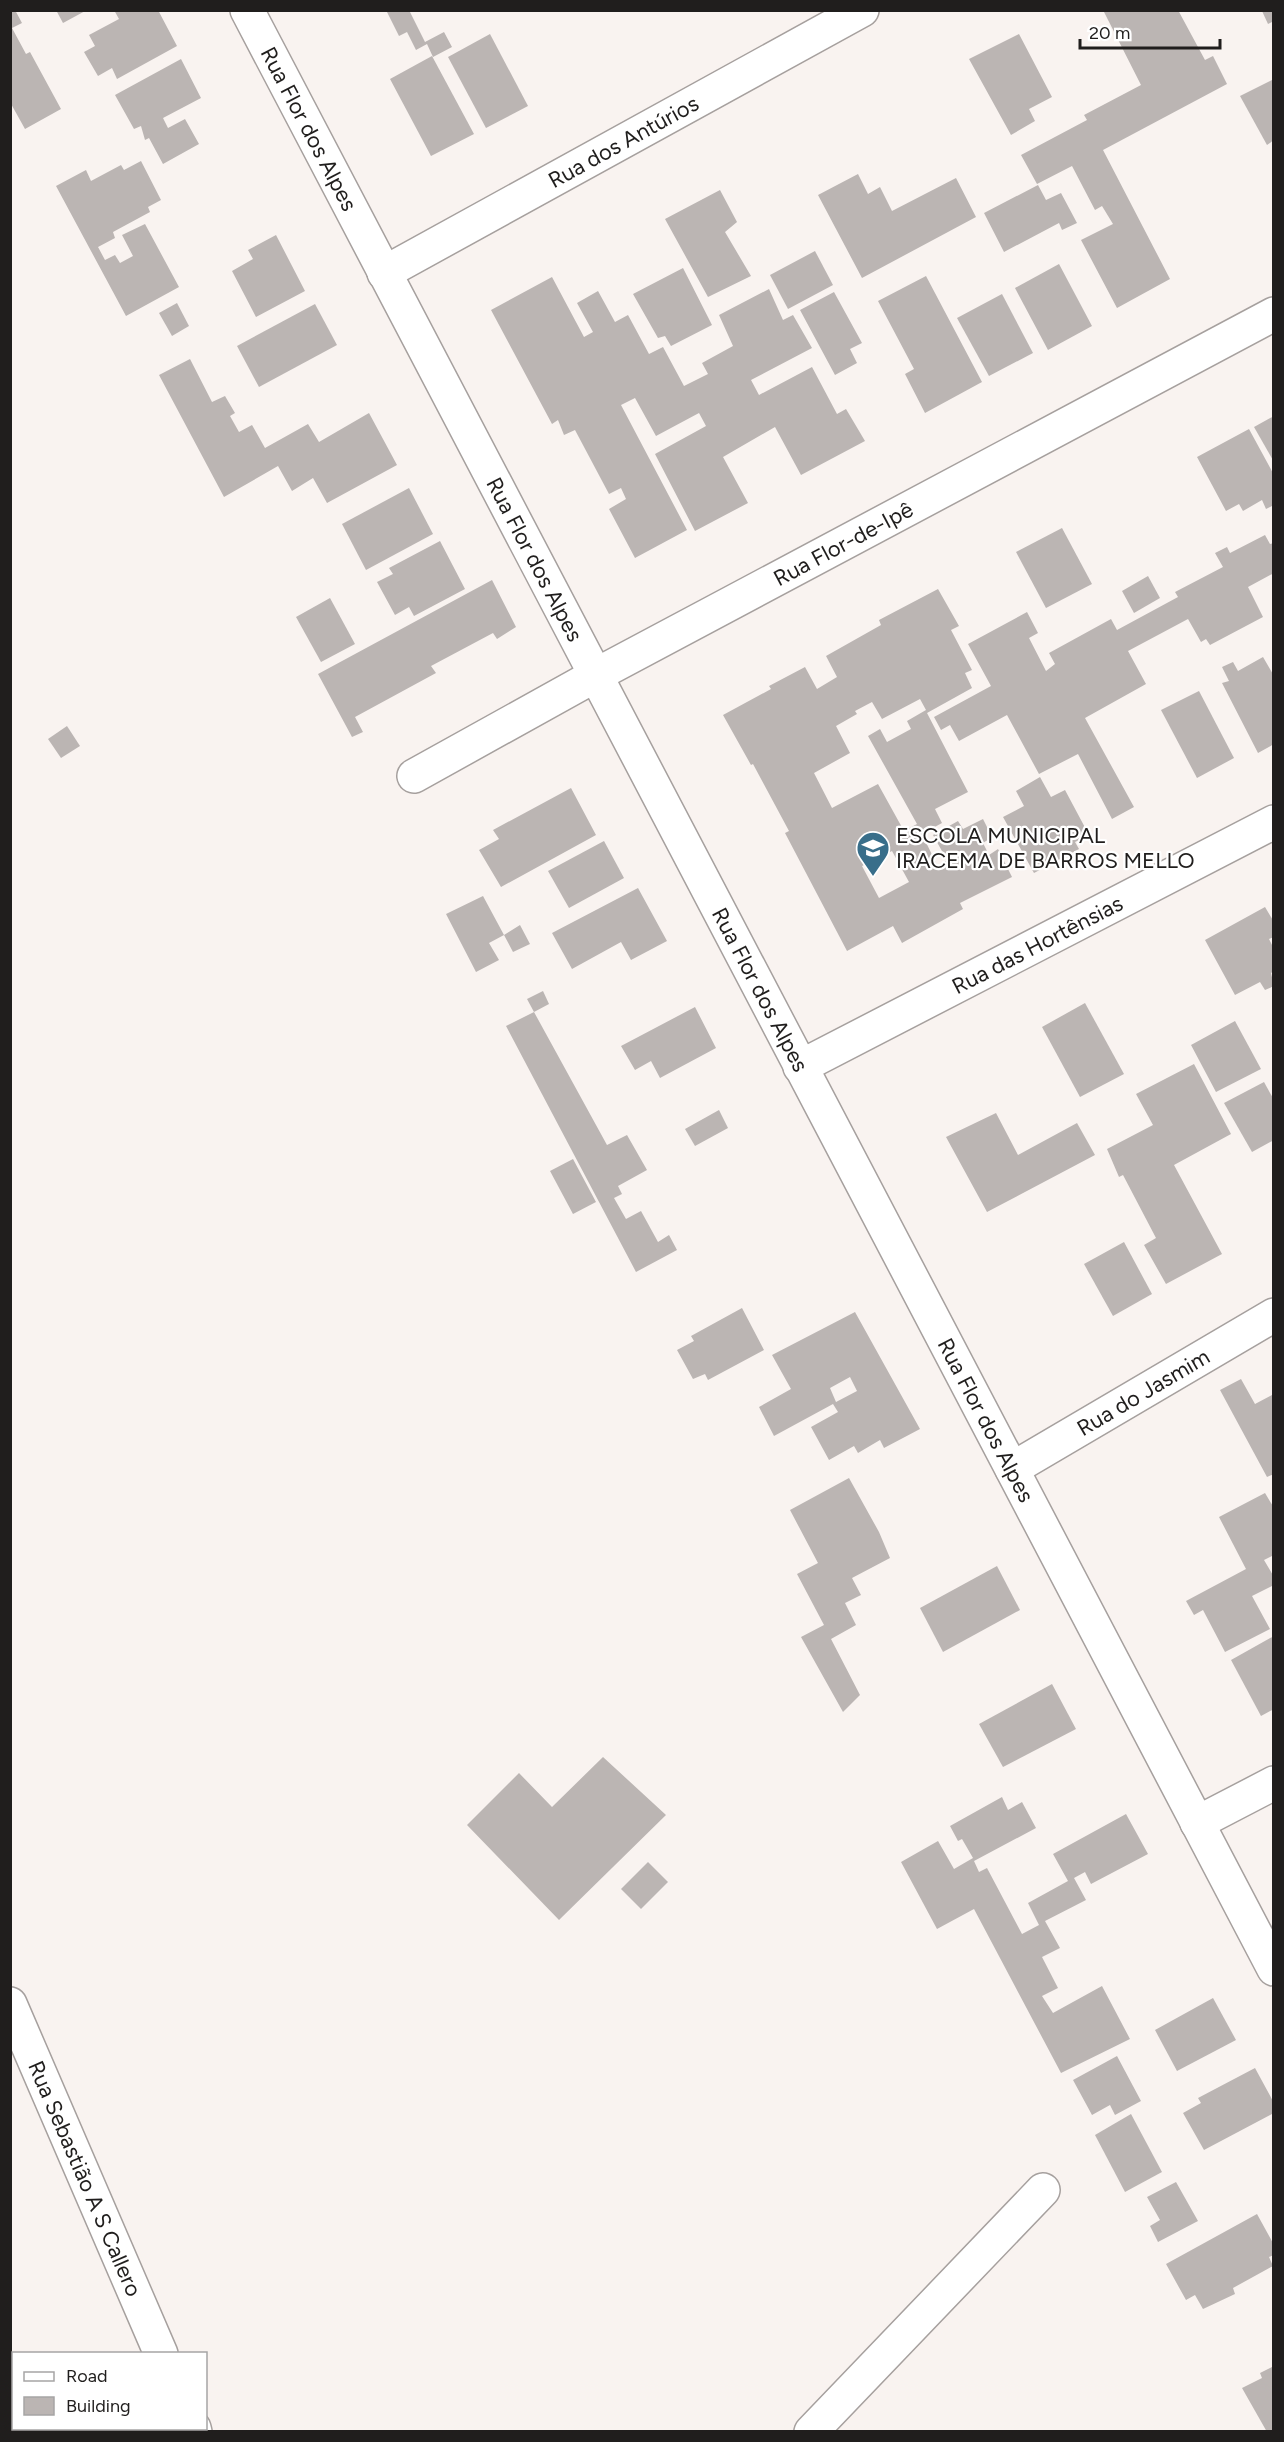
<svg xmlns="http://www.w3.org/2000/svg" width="1284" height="2442" viewBox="0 0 1284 2442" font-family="Figtree,sans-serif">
	<rect width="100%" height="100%" fill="#f9f3f0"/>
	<!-- building -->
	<g fill="#bbb5b3" fill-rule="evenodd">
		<path d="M10 10H15L22 23 12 28 26 54 30 52 61 109 25 129 10 102Z"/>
		<path d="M56 10H87L63 23Z"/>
		<path d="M114 10H158L177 46 117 79 112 68 98 76 84 52 95 46 89 35 119 19Z"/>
		<path d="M386 10H409L425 42 444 32 452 47 433 57 427 44 416 50 407 32 399 36Z"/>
		<path d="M1103 10H1178L1205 60 1213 56 1227 84 1103 150 1170 279 1117 308 1081 240 1113 224 1102 206 1095 210 1072 166 1037 184 1021 155 1087 120 1084 115 1141 85Z"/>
		<path d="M1272 10 1274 21 1268 24 1262 11Z"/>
		<path d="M490 34 528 106 486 128 448 57Z"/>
		<path d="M1019 34 1052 97 1029 109 1035 121 1011 135 969 59Z"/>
		<path d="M432 56 474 134 431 156 390 79Z"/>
		<path d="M181 59 201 98 163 118 168 128 185 119 199 144 163 164 149 138 145 140 141 126 134 129 115 95Z"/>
		<path d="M1274 79V140L1267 145 1240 96Z"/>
		<path d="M141 161 161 200 148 207 150 212 113 232 115 238 98 247 105 260 115 255 120 263 133 256 122 235 145 224 179 287 126 316 56 186 86 170 91 181 121 165 124 170Z"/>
		<path d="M858 174 868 194 880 187 892 211 956 178 976 217 862 278 818 195Z"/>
		<path d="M1038 185 1046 200 1061 193 1077 223 1062 230 1059 223 1004 252 984 213Z"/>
		<path d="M720 190 737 222 725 232 751 276 708 297 665 219Z"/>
		<path d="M276 235 305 291 256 317 232 271 253 259 248 250Z"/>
		<path d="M815 251 833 285 788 309 770 275Z"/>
		<path d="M1059 264 1092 326 1048 350 1015 288Z"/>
		<path d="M683 268 712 325 671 346 665 336 658 338 633 294Z"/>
		<path d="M926 276 982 382 925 413 905 374 914 369 878 301Z"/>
		<path d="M552 277 584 337 593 332 577 303 598 291 615 322 628 315 649 354 663 347 684 386 708 374 702 363 733 346 719 315 769 289 783 320 793 315 812 348 751 380 759 395 812 367 837 414 846 409 865 441 801 475 775 427 723 457 748 503 695 531 655 454 706 426 699 413 656 436 635 398 621 405 687 530 635 558 609 509 626 499 621 488 609 494 575 430 564 435 558 420 552 424 491 310Z"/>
		<path d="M834 292 862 343 850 349 857 363 835 375 800 310Z"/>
		<path d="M1002 294 1033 353 989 376 957 318Z"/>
		<path d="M177 303 189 326 172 336 159 313Z"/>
		<path d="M315 304 337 345 259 387 237 346Z"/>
		<path d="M190 359 212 402 225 396 235 413 230 416 239 432 252 425 265 448 308 424 319 442 369 413 397 465 327 503 313 478 292 491 278 466 224 497 159 375Z"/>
		<path d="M1274 416V462L1254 427Z"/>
		<path d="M1249 429 1274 475V505L1266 509 1262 500 1243 511 1239 504 1226 511 1197 457Z"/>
		<path d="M409 488 433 534 366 570 342 524Z"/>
		<path d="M1062 528 1092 584 1046 608 1016 552Z"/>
		<path d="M1265 535 1270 544 1274 543V573L1248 587 1263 617 1210 645 1206 639 1201 642 1188 619 1128 651 1146 684 1085 718 1134 807 1112 819 1078 754 1039 774 1007 715 959 741 950 725 941 730 934 717 991 686 968 644 1027 612 1038 633 1029 638 1046 671 1055 664 1049 653 1111 619 1117 630 1178 597 1175 592 1223 567 1215 553 1227 547 1230 553Z"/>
		<path d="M440 541 465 589 414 616 409 607 395 615 377 582 393 574 389 568Z"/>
		<path d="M1148 576 1160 598 1134 613 1122 591Z"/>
		<path d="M492 580 516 627 497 639 493 633 431 666 436 673 355 717 363 732 352 737 318 674Z"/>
		<path d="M938 589 959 626 951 630 972 670 965 673 972 688 927 713 968 792 935 809 942 823 922 834 919 828 938 867 947 860 933 835 958 821 963 829 983 819 992 837 983 843 989 855 998 849 1012 877 960 903 963 909 902 943 893 926 847 951 785 833 789 831 753 764 751 765 723 715 771 689 769 686 805 667 817 689 837 677 826 656 881 625 879 620ZM920 699 926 710 907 721 911 729 887 742 880 729 868 736 917 824 904 831 878 784 832 808 814 773 850 753 836 726 857 714 855 711 872 702 882 719ZM892 851 909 882 879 898 862 866Z"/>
		<path d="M330 598 355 644 321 662 296 617Z"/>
		<path d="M1263 657 1274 676V744L1258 753 1222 683 1229 681 1222 667 1233 662 1238 671Z"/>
		<path d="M1199 691 1234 758 1197 778 1161 710Z"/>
		<path d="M67 726 80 746 61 758 48 739Z"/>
		<path d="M1040 777 1051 797 1065 790 1089 835 1075 842 1079 849 1034 873 1003 817 1024 806 1016 791Z"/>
		<path d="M571 788 596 835 501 887 479 850 499 839 493 830Z"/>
		<path d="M604 841 624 878 569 908 548 871Z"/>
		<path d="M638 888 667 941 631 960 621 942 572 969 552 933Z"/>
		<path d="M483 896 504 935 520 925 530 944 513 952 504 935 489 943 499 960 476 972 446 914Z"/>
		<path d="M1265 907 1274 922V937L1269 939 1274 949V971L1271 973 1274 986 1265 990 1260 982 1235 995 1205 940Z"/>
		<path d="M543 991 549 1004 534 1012 527 999Z"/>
		<path d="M1085 1003 1124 1074 1080 1097 1042 1027Z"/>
		<path d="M695 1007 716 1048 660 1078 651 1061 635 1070 621 1046Z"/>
		<path d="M534 1012 607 1145 627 1135 647 1170 618 1186 622 1194 614 1198 626 1219 641 1211 658 1242 669 1235 677 1250 636 1272 506 1026Z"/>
		<path d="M1235 1021 1261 1069 1216 1092 1191 1045Z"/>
		<path d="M1194 1064 1231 1134 1174 1165 1222 1254 1166 1284 1144 1245 1156 1238 1123 1175 1119 1177 1107 1149 1153 1125 1136 1094Z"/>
		<path d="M1264 1082 1274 1100V1140L1252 1152 1224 1103Z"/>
		<path d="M719 1110 728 1128 695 1146 685 1129Z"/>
		<path d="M996 1113 1018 1155 1077 1123 1095 1155 987 1212 946 1137Z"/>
		<path d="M573 1159 596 1202 573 1214 550 1171Z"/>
		<path d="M1124 1242 1152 1294 1113 1316 1084 1264Z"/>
		<path d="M742 1308 764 1350 708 1380 705 1374 693 1379 677 1350 694 1341 691 1336Z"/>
		<path d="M855 1312 920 1429 884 1448 880 1440 858 1453 854 1446 829 1460 811 1427 838 1412 833 1404 774 1436 759 1407 791 1389 772 1355ZM850 1377 857 1391 836 1402 830 1388Z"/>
		<path d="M1241 1379 1255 1404 1274 1394V1474L1267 1477 1220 1390Z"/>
		<path d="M849 1478 879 1532 890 1558 852 1578 861 1595 845 1603 856 1625 831 1639 860 1695 843 1712 801 1637 824 1625 797 1574 818 1563 790 1510Z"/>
		<path d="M1265 1493 1274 1508V1555L1264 1560 1274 1577V1585L1252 1596 1270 1629 1225 1652 1203 1610 1194 1615 1186 1601 1246 1569 1219 1517Z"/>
		<path d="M997 1566 1020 1610 943 1652 920 1608Z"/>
		<path d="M1274 1636V1709L1261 1716 1231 1660Z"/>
		<path d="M1052 1684 1076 1729 1003 1767 979 1724Z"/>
		<path d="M603 1757 666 1815 559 1920 467 1825 519 1773 552 1807Z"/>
		<path d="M1002 1797 1008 1810 1022 1802 1036 1828 974 1861 979 1872 987 1868 1022 1934 1039 1925 1028 1903 1068 1881 1053 1854 1126 1814 1148 1854 1091 1884 1085 1872 1074 1878 1086 1900 1045 1921 1060 1948 1042 1957 1058 1988 1042 1996 1053 2013 1102 1986 1130 2039 1061 2073 974 1909 937 1929 901 1862 938 1841 954 1869 973 1858 962 1839 958 1841 950 1826Z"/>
		<path d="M648 1862 668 1882 641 1909 621 1889Z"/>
		<path d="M1213 1998 1236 2040 1177 2071 1155 2030Z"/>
		<path d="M1117 2056 1141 2101 1115 2115 1110 2105 1092 2115 1073 2080Z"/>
		<path d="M1255 2068 1274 2103V2113L1204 2150 1183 2113 1201 2103 1198 2098Z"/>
		<path d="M1131 2114 1162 2172 1125 2192 1095 2135Z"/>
		<path d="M1176 2182 1198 2221 1158 2242 1150 2226 1160 2220 1147 2197Z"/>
		<path d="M1257 2214 1274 2245V2255L1269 2257 1273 2266 1233 2288 1235 2294 1203 2309 1195 2295 1186 2300 1166 2264Z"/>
		<path d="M1274 2366V2432H1267L1242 2388 1262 2378 1260 2373Z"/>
	</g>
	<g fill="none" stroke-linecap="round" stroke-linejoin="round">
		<defs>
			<g id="minor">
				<path id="s1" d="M247 10 1274 1969"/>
				<path id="s2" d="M384 273 862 10"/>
				<path id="s3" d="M414 776 596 675 1274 314"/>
				<path id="s4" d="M800 1067 1274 822"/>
				<path id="s5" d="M1012 1469 1274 1315"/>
				<path d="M1197 1823 1274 1783"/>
				<path id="s6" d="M10 2004 161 2354"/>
				<path d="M194 2428 195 2432"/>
				<path d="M811 2432 1043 2190"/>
			</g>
		</defs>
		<!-- minor casing -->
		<use href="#minor" stroke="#a6a09e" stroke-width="36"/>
		<!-- minor -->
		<use href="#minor" stroke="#fff" stroke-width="33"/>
	</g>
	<!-- icons -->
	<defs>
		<symbol id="school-pin" viewBox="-11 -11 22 30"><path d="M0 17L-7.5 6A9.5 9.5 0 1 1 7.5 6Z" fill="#386e8a" stroke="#fff"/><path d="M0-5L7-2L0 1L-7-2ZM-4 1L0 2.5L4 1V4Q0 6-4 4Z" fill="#fff"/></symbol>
	</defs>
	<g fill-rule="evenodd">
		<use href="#school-pin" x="854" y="829" width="38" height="52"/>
	</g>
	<g text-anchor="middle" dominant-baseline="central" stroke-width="4.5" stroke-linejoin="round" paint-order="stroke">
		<!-- street labels -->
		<g font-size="22" fill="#201e1d" stroke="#fff">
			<text stroke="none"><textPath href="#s1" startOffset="134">Rua Flor dos Alpes</textPath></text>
			<text stroke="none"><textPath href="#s2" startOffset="273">Rua dos Antúrios</textPath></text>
			<text stroke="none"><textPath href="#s3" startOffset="488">Rua Flor-de-Ipê</textPath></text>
			<text stroke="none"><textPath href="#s1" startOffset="620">Rua Flor dos Alpes</textPath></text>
			<text stroke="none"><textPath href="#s4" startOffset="267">Rua das Hortênsias</textPath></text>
			<text stroke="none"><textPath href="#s1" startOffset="1106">Rua Flor dos Alpes</textPath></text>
			<text stroke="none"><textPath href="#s5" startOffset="152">Rua do Jasmim</textPath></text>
			<text stroke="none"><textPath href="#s1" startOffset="1592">Rua Flor dos Alpes</textPath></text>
			<text stroke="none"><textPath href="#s6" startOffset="190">Rua Sebastião A S Callero</textPath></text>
		</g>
		<!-- poi labels -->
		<g font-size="22" fill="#201e1d" stroke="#fff" text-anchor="start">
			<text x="896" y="835">ESCOLA MUNICIPAL<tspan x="896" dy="25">IRACEMA DE BARROS MELLO</tspan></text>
		</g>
	</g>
	<!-- border -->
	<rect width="1284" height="2442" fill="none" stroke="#201e1d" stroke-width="24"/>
	<!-- legend -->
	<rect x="12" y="2352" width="195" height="78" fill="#ffffff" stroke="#a6a5a5" stroke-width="1.5"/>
	<rect x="24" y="2372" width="30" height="9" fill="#ffffff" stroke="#a6a5a5" stroke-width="1.5"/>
	<text x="66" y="2382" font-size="18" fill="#201e1d">Road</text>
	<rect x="24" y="2397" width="30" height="18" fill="#bbb5b3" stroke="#a6a5a5" stroke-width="1.5"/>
	<text x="66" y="2412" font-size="18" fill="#201e1d">Building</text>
	<!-- scale -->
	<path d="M1080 39v9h140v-9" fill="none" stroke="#201e1d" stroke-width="3"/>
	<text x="1089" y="39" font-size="18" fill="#201e1d" stroke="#ffffff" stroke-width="4.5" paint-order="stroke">20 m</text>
</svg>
